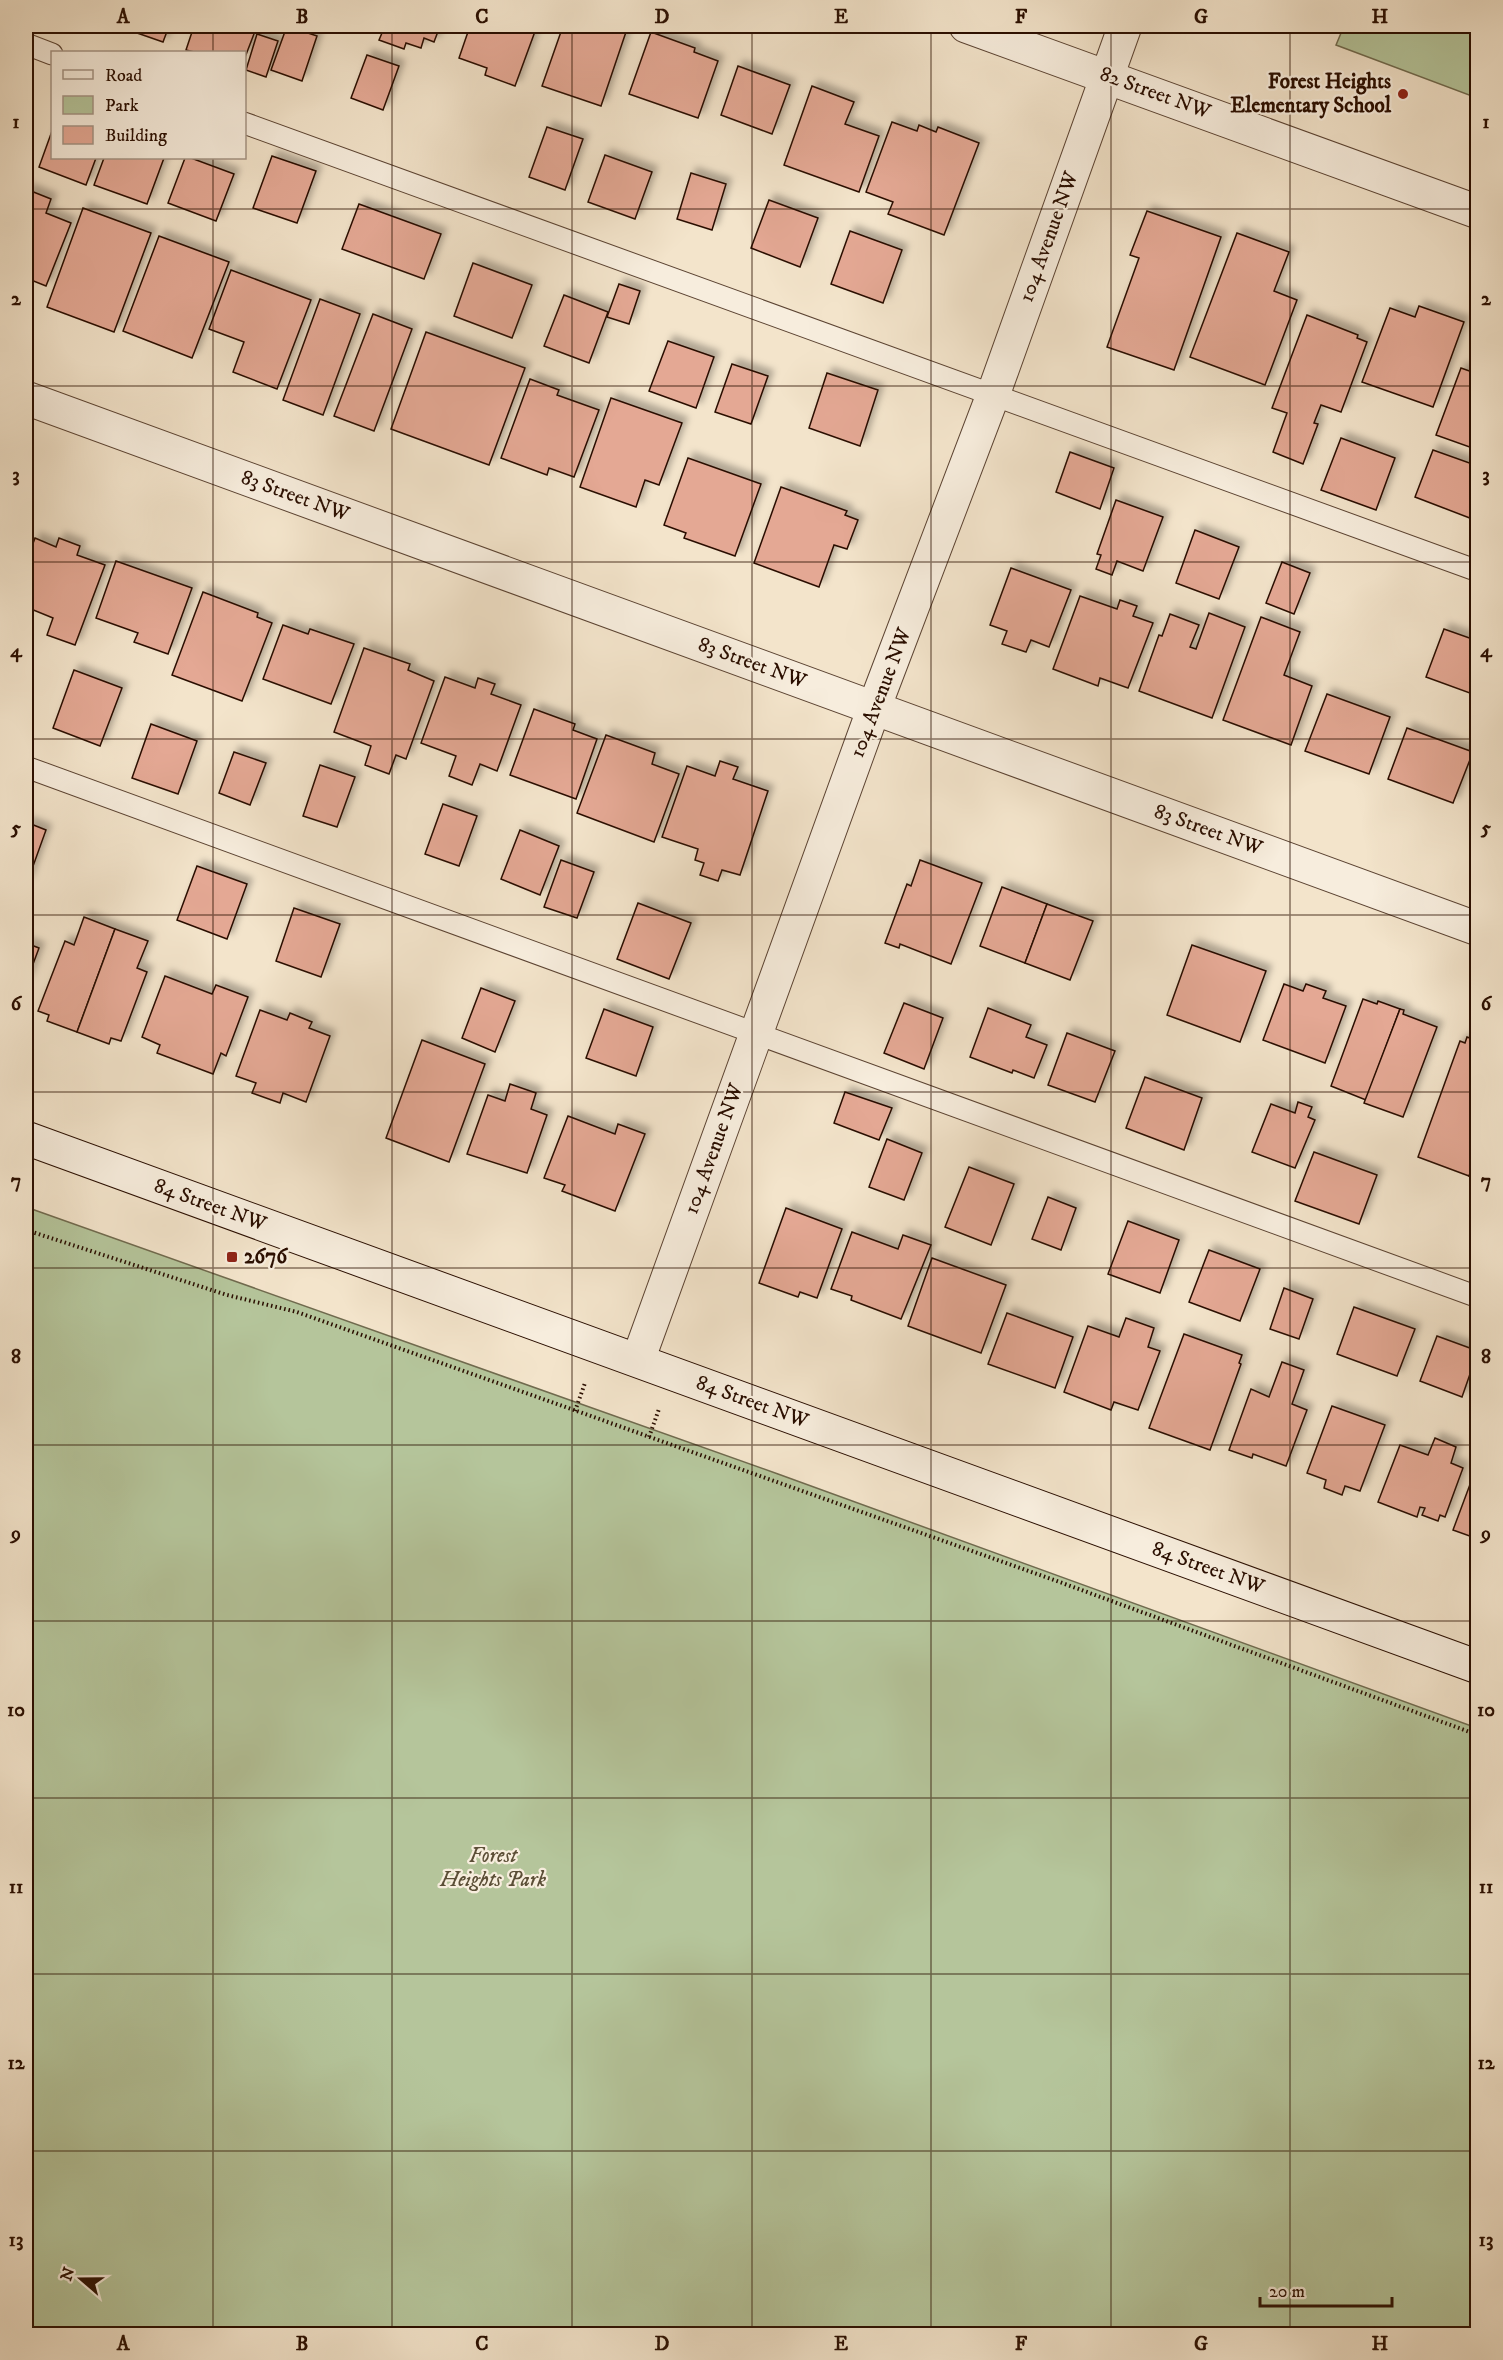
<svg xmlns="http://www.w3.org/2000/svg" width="1503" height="2360" viewBox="0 0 1503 2360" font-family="'IM FELL DW Pica',serif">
	<defs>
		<filter id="shadow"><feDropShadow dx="5.5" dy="-5.5" stdDeviation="3" flood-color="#0004"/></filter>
	</defs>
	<rect width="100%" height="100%" fill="#f3e4cb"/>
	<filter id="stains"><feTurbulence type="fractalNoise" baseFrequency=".00333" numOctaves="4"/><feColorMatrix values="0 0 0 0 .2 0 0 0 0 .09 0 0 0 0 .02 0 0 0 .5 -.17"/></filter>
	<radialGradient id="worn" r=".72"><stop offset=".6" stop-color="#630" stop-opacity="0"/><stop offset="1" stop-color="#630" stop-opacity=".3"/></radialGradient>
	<!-- green -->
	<g fill="#b5c59b" stroke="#706a4e" stroke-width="1.5">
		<path d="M1344 26H1477V98L1336 45Z"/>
		<path d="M26 1207 778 1474 1477 1728V2334H26Z"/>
	</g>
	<!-- building -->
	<g fill="#e4a894" stroke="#2a0e00" stroke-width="1.5" filter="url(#shadow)">
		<path d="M117 26H169L163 42Z"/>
		<path d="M194 26H257L244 60V52H194L186 50Z"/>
		<path d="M287 26 317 36 302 81 271 70Z"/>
		<path d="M385 26H440L434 42 424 38 421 48 406 43 404 49 379 40Z"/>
		<path d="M470 26H537L515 86 485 75 487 68 459 58Z"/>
		<path d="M563 26H628L601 106 542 86Z"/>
		<path d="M651 32 695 48 694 52 718 61 698 118 629 94Z"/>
		<path d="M257 34 278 41 266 77 246 70Z"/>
		<path d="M367 55 399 66 383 110 351 98Z"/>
		<path d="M738 66 790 85 772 134 721 115Z"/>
		<path d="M812 86 854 102 845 124 879 136 859 192 784 165Z"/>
		<path d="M892 122 917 131 919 125 936 132 938 127 979 143 944 235 888 214 893 202 866 192Z"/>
		<path d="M547 127 583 139 565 190 529 177Z"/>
		<path d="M52 131V158H96L86 185 39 167Z"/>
		<path d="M605 155 652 172 635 219 588 202Z"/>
		<path d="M272 156 316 171 297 223 253 208Z"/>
		<path d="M104 158H164L147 204 94 185Z"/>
		<path d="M185 158H191L234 174 216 221 168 203Z"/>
		<path d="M691 173 726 184 712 230 677 219Z"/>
		<path d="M26 189 51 199 46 213 71 223 46 286 26 278Z"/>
		<path d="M769 200 818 218 800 267 751 248Z"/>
		<path d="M359 204 441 234 424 279 342 249Z"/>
		<path d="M83 208 151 233 114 332 47 307Z"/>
		<path d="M1147 211 1221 237 1174 370 1107 347 1139 258 1130 255Z"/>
		<path d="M850 231 902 250 883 303 831 284Z"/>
		<path d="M1237 233 1289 252 1274 291 1297 300 1265 385 1190 357Z"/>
		<path d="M159 236 229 262 192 358 123 331Z"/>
		<path d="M473 263 532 285 512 338 454 316Z"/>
		<path d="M231 270 311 300 277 389 233 372 244 342 209 329Z"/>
		<path d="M619 284 640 291 629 324 607 317Z"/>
		<path d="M564 295 608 312 589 363 544 346Z"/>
		<path d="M320 299 360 314 323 415 283 400Z"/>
		<path d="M1419 306 1464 322 1433 407 1362 382 1390 308 1415 317Z"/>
		<path d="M373 314 412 329 374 431 334 416Z"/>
		<path d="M1307 315 1358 335 1357 338 1367 342 1341 412 1321 405 1314 423 1318 424 1303 464 1273 452 1287 413 1272 408Z"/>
		<path d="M426 332 525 368 489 465 391 429Z"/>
		<path d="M668 341 714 357 696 408 649 391Z"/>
		<path d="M732 364 768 376 751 424 715 412Z"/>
		<path d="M1461 368 1478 374V450L1436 435Z"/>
		<path d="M827 373 878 390 860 446 809 428Z"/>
		<path d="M530 379 559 390 557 395 599 410 574 477 549 468 547 475 501 458Z"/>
		<path d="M611 398 682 423 659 485 645 480 636 507 580 487Z"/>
		<path d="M1341 438 1395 458 1376 510 1321 490Z"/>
		<path d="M1433 450 1478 466V514L1475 520 1415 497Z"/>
		<path d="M1070 452 1114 468 1100 509 1056 492Z"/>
		<path d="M688 458 761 484 735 556 684 538 686 533 664 525Z"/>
		<path d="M781 487 847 511 845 515 858 520 847 549 834 545 819 587 754 563Z"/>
		<path d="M1116 500 1163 517 1143 571 1117 561 1112 575 1096 569 1101 555 1097 554Z"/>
		<path d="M1195 530 1239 547 1219 599 1176 583Z"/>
		<path d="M35 538 56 547 59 538 80 546 77 555 105 565 75 645 47 635 53 618 26 607V563Z"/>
		<path d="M116 561 192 588 168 654 134 642 138 633 96 618Z"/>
		<path d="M1282 562 1310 573 1294 614 1266 603Z"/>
		<path d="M1011 568 1071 590 1049 647 1031 640 1026 652 1002 644 1007 631 990 625Z"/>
		<path d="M203 592 258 613 257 617 272 623 242 701 172 675Z"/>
		<path d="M1080 596 1117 609 1120 600 1137 606 1133 616 1153 623 1128 688 1100 678 1098 686 1053 669Z"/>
		<path d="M1209 613 1245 627 1212 718 1139 691 1159 635 1162 636 1170 614 1199 625 1190 647 1196 649Z"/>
		<path d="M1261 617 1300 632 1284 675 1312 686 1291 745 1223 720Z"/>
		<path d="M283 625 308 634 310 629 354 644 331 704 263 679Z"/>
		<path d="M1444 629 1478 641V696L1426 677Z"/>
		<path d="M364 648 410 664 408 670 434 681 406 759 396 755 389 774 365 765 371 746 334 732Z"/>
		<path d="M74 670 122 688 100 746 53 728Z"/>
		<path d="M445 677 475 688 478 678 495 684 491 694 521 705 497 771 480 764 472 785 449 776 456 756 421 743Z"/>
		<path d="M1327 694 1390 717 1369 774 1305 751Z"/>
		<path d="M534 709 575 724 573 730 597 739 576 799 510 775Z"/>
		<path d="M151 724 197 741 178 794 132 778Z"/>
		<path d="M1407 728 1473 752 1453 803 1388 779Z"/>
		<path d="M606 735 655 753 652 764 679 774 654 842 577 813Z"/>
		<path d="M234 752 266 763 250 805 219 793Z"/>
		<path d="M720 761 738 767 733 779 768 791 740 875 722 870 718 881 700 875 704 863 695 860 698 849 662 837 687 766 715 776Z"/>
		<path d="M320 765 355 777 337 827 303 816Z"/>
		<path d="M1478 779V802L1470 799Z"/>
		<path d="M443 804 477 816 459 866 425 854Z"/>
		<path d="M26 822 46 830 27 883 26 882Z"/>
		<path d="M520 830 559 846 540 895 501 879Z"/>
		<path d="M561 860 594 872 577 918 544 907Z"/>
		<path d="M920 860 982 883 951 964 900 944 899 948 885 943 907 884 911 886Z"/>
		<path d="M197 866 247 884 227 939 177 920Z"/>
		<path d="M1002 887 1047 904 1025 963 980 946Z"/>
		<path d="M638 903 691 923 669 979 617 959Z"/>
		<path d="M1047 904 1093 921 1070 980 1025 963Z"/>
		<path d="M294 908 340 924 321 977 276 961Z"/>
		<path d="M84 917 115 929 77 1032 47 1021 49 1015 38 1011 65 941 74 945Z"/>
		<path d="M115 929 148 941 137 968 147 972 121 1041 111 1038 109 1044 77 1032Z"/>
		<path d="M26 943 39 948 26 983Z"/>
		<path d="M1192 945 1266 971 1240 1042 1167 1015Z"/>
		<path d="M165 976 212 994 216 985 248 997 226 1056 221 1053 213 1074 157 1053 160 1045 142 1037Z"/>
		<path d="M1284 984 1303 991 1306 984 1326 991 1323 998 1346 1006 1325 1063 1263 1040Z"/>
		<path d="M481 988 515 1001 495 1052 462 1038Z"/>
		<path d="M1363 999 1377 1004 1378 1001 1400 1009 1366 1100 1331 1086Z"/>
		<path d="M904 1003 943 1018 924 1069 884 1053Z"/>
		<path d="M988 1008 1031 1025 1026 1037 1047 1045 1034 1078 1013 1070 1012 1073 970 1057Z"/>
		<path d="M604 1009 653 1027 636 1076 586 1058Z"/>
		<path d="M1400 1009 1404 1010 1403 1014 1437 1027 1403 1117 1364 1103Z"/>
		<path d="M260 1010 287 1020 290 1013 312 1022 309 1028 330 1036 306 1102 283 1093 280 1103 252 1093 256 1083 236 1076Z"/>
		<path d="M1067 1033 1115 1051 1095 1102 1048 1085Z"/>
		<path d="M1467 1037 1478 1041V1153L1469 1176 1418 1157 1460 1041 1465 1043Z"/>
		<path d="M422 1040 485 1064 449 1162 386 1138Z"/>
		<path d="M1145 1077 1202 1098 1184 1150 1126 1128Z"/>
		<path d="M510 1084 536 1093 531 1109 547 1115 527 1173 467 1154 488 1095 505 1101Z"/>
		<path d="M845 1092 892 1108 879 1140 834 1123Z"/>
		<path d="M1298 1102 1312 1107 1308 1117 1315 1120 1295 1168 1252 1152 1271 1104 1295 1113Z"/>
		<path d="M568 1116 615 1134 618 1124 645 1134 615 1211 562 1191 565 1185 544 1178Z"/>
		<path d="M887 1139 922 1153 904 1200 869 1187Z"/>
		<path d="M1314 1152 1377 1175 1359 1224 1295 1201Z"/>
		<path d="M1478 1153V1179L1469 1176Z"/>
		<path d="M969 1167 1014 1184 991 1245 945 1227Z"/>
		<path d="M1048 1197 1076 1208 1061 1250 1032 1239Z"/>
		<path d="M786 1208 842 1229 817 1298 800 1292 798 1297 759 1283Z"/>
		<path d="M1128 1221 1179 1240 1160 1293 1108 1274Z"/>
		<path d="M852 1232 898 1249 903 1235 931 1245 901 1319 851 1300 852 1296 831 1289Z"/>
		<path d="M1209 1250 1260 1269 1240 1321 1189 1302Z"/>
		<path d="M932 1258 1006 1285 981 1353 908 1326Z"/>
		<path d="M1284 1288 1313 1299 1299 1339 1270 1329Z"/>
		<path d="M1354 1307 1415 1329 1397 1376 1337 1354Z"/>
		<path d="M1007 1313 1073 1337 1055 1388 988 1364Z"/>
		<path d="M1126 1318 1154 1328 1148 1347 1160 1351 1138 1410 1114 1402 1111 1410 1064 1392 1088 1326 1119 1337Z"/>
		<path d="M1184 1334 1242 1355 1239 1363 1241 1364 1210 1450 1149 1428Z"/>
		<path d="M1437 1336 1478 1351 1462 1397 1420 1381Z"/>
		<path d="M1282 1362 1304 1370 1292 1404 1307 1410 1286 1466 1253 1454 1252 1458 1229 1450 1251 1389 1269 1397Z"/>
		<path d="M1332 1406 1385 1425 1360 1491 1345 1486 1342 1495 1324 1488 1326 1480 1307 1473Z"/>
		<path d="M1435 1438 1456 1447 1451 1463 1463 1468 1445 1517 1440 1515 1438 1521 1422 1515 1425 1508 1420 1507 1417 1517 1378 1502 1400 1445 1428 1455Z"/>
		<path d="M1478 1463V1539L1453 1530Z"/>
	</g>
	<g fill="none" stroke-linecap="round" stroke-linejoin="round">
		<defs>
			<g id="lane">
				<path d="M26 44 52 54"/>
				<path d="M244 123 1478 571"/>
				<path d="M26 767 1478 1297"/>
			</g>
			<g id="street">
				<path d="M966 26 1478 212"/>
				<path d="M26 398 1478 929"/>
				<path d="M638 1360 874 708 993 395 1125 26"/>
			</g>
			<path id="secondary" d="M26 1138 1478 1667"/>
		</defs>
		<!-- lane casing -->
		<use href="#lane" stroke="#5c4433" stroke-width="23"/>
		<!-- street casing -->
		<use href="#street" stroke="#5c4433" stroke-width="35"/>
		<!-- secondary casing -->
		<use href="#secondary" stroke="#2a0e00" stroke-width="35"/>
		<!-- path -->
		<g stroke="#2a0e00" stroke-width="4" stroke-dasharray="1.5 3" stroke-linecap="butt">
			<path d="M26 1230 227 1295 297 1312 1065 1584 1478 1735"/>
			<path d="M575 1411 585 1383"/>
			<path d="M649 1437 659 1409"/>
		</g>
		<!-- lane -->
		<use href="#lane" stroke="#f7eddd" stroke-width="21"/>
		<!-- street -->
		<use href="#street" stroke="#f7eddd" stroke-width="33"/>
		<!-- secondary -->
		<use href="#secondary" stroke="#f7eddd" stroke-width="33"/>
	</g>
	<!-- grid -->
	<path fill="none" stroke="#2a0e00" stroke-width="1.5" stroke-opacity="0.55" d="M213 26V52M392 26V2334M572 26V2334M752 26V2334M931 26V2334M1111 26V2334M1290 26V2334M213 158V2334M26 209H1478M26 386H1478M26 562H1478M26 739H1478M26 915H1478M26 1092H1478M26 1268H1478M26 1445H1478M26 1621H1478M26 1798H1478M26 1974H1478M26 2151H1478"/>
	<!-- markers -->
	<g fill="#8f2418" stroke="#f7eddd" stroke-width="2">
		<circle cx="1403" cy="94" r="6"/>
		<rect x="226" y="1251" width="12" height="12" rx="3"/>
	</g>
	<g text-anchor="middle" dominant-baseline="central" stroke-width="4.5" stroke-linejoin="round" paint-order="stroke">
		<!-- poi labels -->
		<g font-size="21" font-weight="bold" fill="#2a0e00" stroke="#f7eddd" text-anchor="end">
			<text x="1391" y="82">Forest Heights<tspan x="1391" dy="24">Elementary School</tspan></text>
			<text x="244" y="1257" text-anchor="start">2676</text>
		</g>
		<!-- street labels -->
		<g font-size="21" fill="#2a0e00" stroke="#f7eddd">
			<text transform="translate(1155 93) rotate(20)">82 Street NW</text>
			<text transform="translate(1049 237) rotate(-70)">104 Avenue NW</text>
			<text transform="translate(295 496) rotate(20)">83 Street NW</text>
			<text transform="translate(752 663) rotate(20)">83 Street NW</text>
			<text transform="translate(881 693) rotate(-69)">104 Avenue NW</text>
			<text transform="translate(1208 830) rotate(20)">83 Street NW</text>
			<text transform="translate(714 1149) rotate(-70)">104 Avenue NW</text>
			<text transform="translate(210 1205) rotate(20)">84 Street NW</text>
			<text transform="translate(752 1402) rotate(20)">84 Street NW</text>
			<text transform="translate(1208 1568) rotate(20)">84 Street NW</text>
		</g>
		<!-- park labels -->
		<g font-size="21" font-style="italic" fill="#5b4e36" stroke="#f7eddd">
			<text x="493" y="1856">Forest<tspan x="493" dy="24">Heights Park</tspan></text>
		</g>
	</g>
	<!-- margin -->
	<rect width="1503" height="2360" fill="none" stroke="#f3e4cb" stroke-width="66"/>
	<!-- legend -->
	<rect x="51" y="51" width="195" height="108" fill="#f7eddd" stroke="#a59485" stroke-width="1.5"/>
	<rect x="63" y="70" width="30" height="9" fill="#f7eddd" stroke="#a59485" stroke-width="1.5"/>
	<text x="105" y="81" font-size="18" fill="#2a0e00">Road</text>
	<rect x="63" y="96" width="30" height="18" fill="#b5c59b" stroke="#a59485" stroke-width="1.5"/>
	<text x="105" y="111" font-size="18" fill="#2a0e00">Park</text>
	<rect x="63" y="126" width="30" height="18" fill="#e4a894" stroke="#a59485" stroke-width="1.5"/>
	<text x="105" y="141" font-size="18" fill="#2a0e00">Building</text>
	<!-- north arrow -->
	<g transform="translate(81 2279) rotate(290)" stroke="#f7eddd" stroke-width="4.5" paint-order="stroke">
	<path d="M0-4.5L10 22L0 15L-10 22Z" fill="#2a0e00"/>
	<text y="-9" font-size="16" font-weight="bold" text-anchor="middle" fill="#2a0e00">N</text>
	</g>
	<!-- scale -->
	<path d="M1260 2297v9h132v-9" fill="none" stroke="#2a0e00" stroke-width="3"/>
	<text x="1269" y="2297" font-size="18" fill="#2a0e00" stroke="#f7eddd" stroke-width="4.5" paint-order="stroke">20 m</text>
	<rect x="33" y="33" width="1437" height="2294" fill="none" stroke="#2a0e00" stroke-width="2"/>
	<g font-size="20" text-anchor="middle" font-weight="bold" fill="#2a0e00">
		<text x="123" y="23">A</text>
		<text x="302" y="23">B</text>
		<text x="482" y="23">C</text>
		<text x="662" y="23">D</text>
		<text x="841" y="23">E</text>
		<text x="1021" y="23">F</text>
		<text x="1201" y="23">G</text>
		<text x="1380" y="23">H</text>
		<text x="16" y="128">1</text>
		<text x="1486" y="128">1</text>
		<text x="16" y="305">2</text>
		<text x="1486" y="305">2</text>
		<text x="16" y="481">3</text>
		<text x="1486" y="481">3</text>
		<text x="16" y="657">4</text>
		<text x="1486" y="657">4</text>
		<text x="16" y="834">5</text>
		<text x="1486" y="834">5</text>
		<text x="16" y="1010">6</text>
		<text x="1486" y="1010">6</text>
		<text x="16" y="1187">7</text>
		<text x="1486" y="1187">7</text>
		<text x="16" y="1363">8</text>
		<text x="1486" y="1363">8</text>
		<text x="16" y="1540">9</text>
		<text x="1486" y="1540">9</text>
		<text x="16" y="1716">10</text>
		<text x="1486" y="1716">10</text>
		<text x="16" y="1893">11</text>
		<text x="1486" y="1893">11</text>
		<text x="16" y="2069">12</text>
		<text x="1486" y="2069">12</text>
		<text x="16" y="2246">13</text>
		<text x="1486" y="2246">13</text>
		<text x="123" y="2350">A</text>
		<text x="302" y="2350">B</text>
		<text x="482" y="2350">C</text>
		<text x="662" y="2350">D</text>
		<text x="841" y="2350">E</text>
		<text x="1021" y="2350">F</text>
		<text x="1201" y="2350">G</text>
		<text x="1380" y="2350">H</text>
	</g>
	<rect width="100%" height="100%" filter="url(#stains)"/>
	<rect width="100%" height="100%" fill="url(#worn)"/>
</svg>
